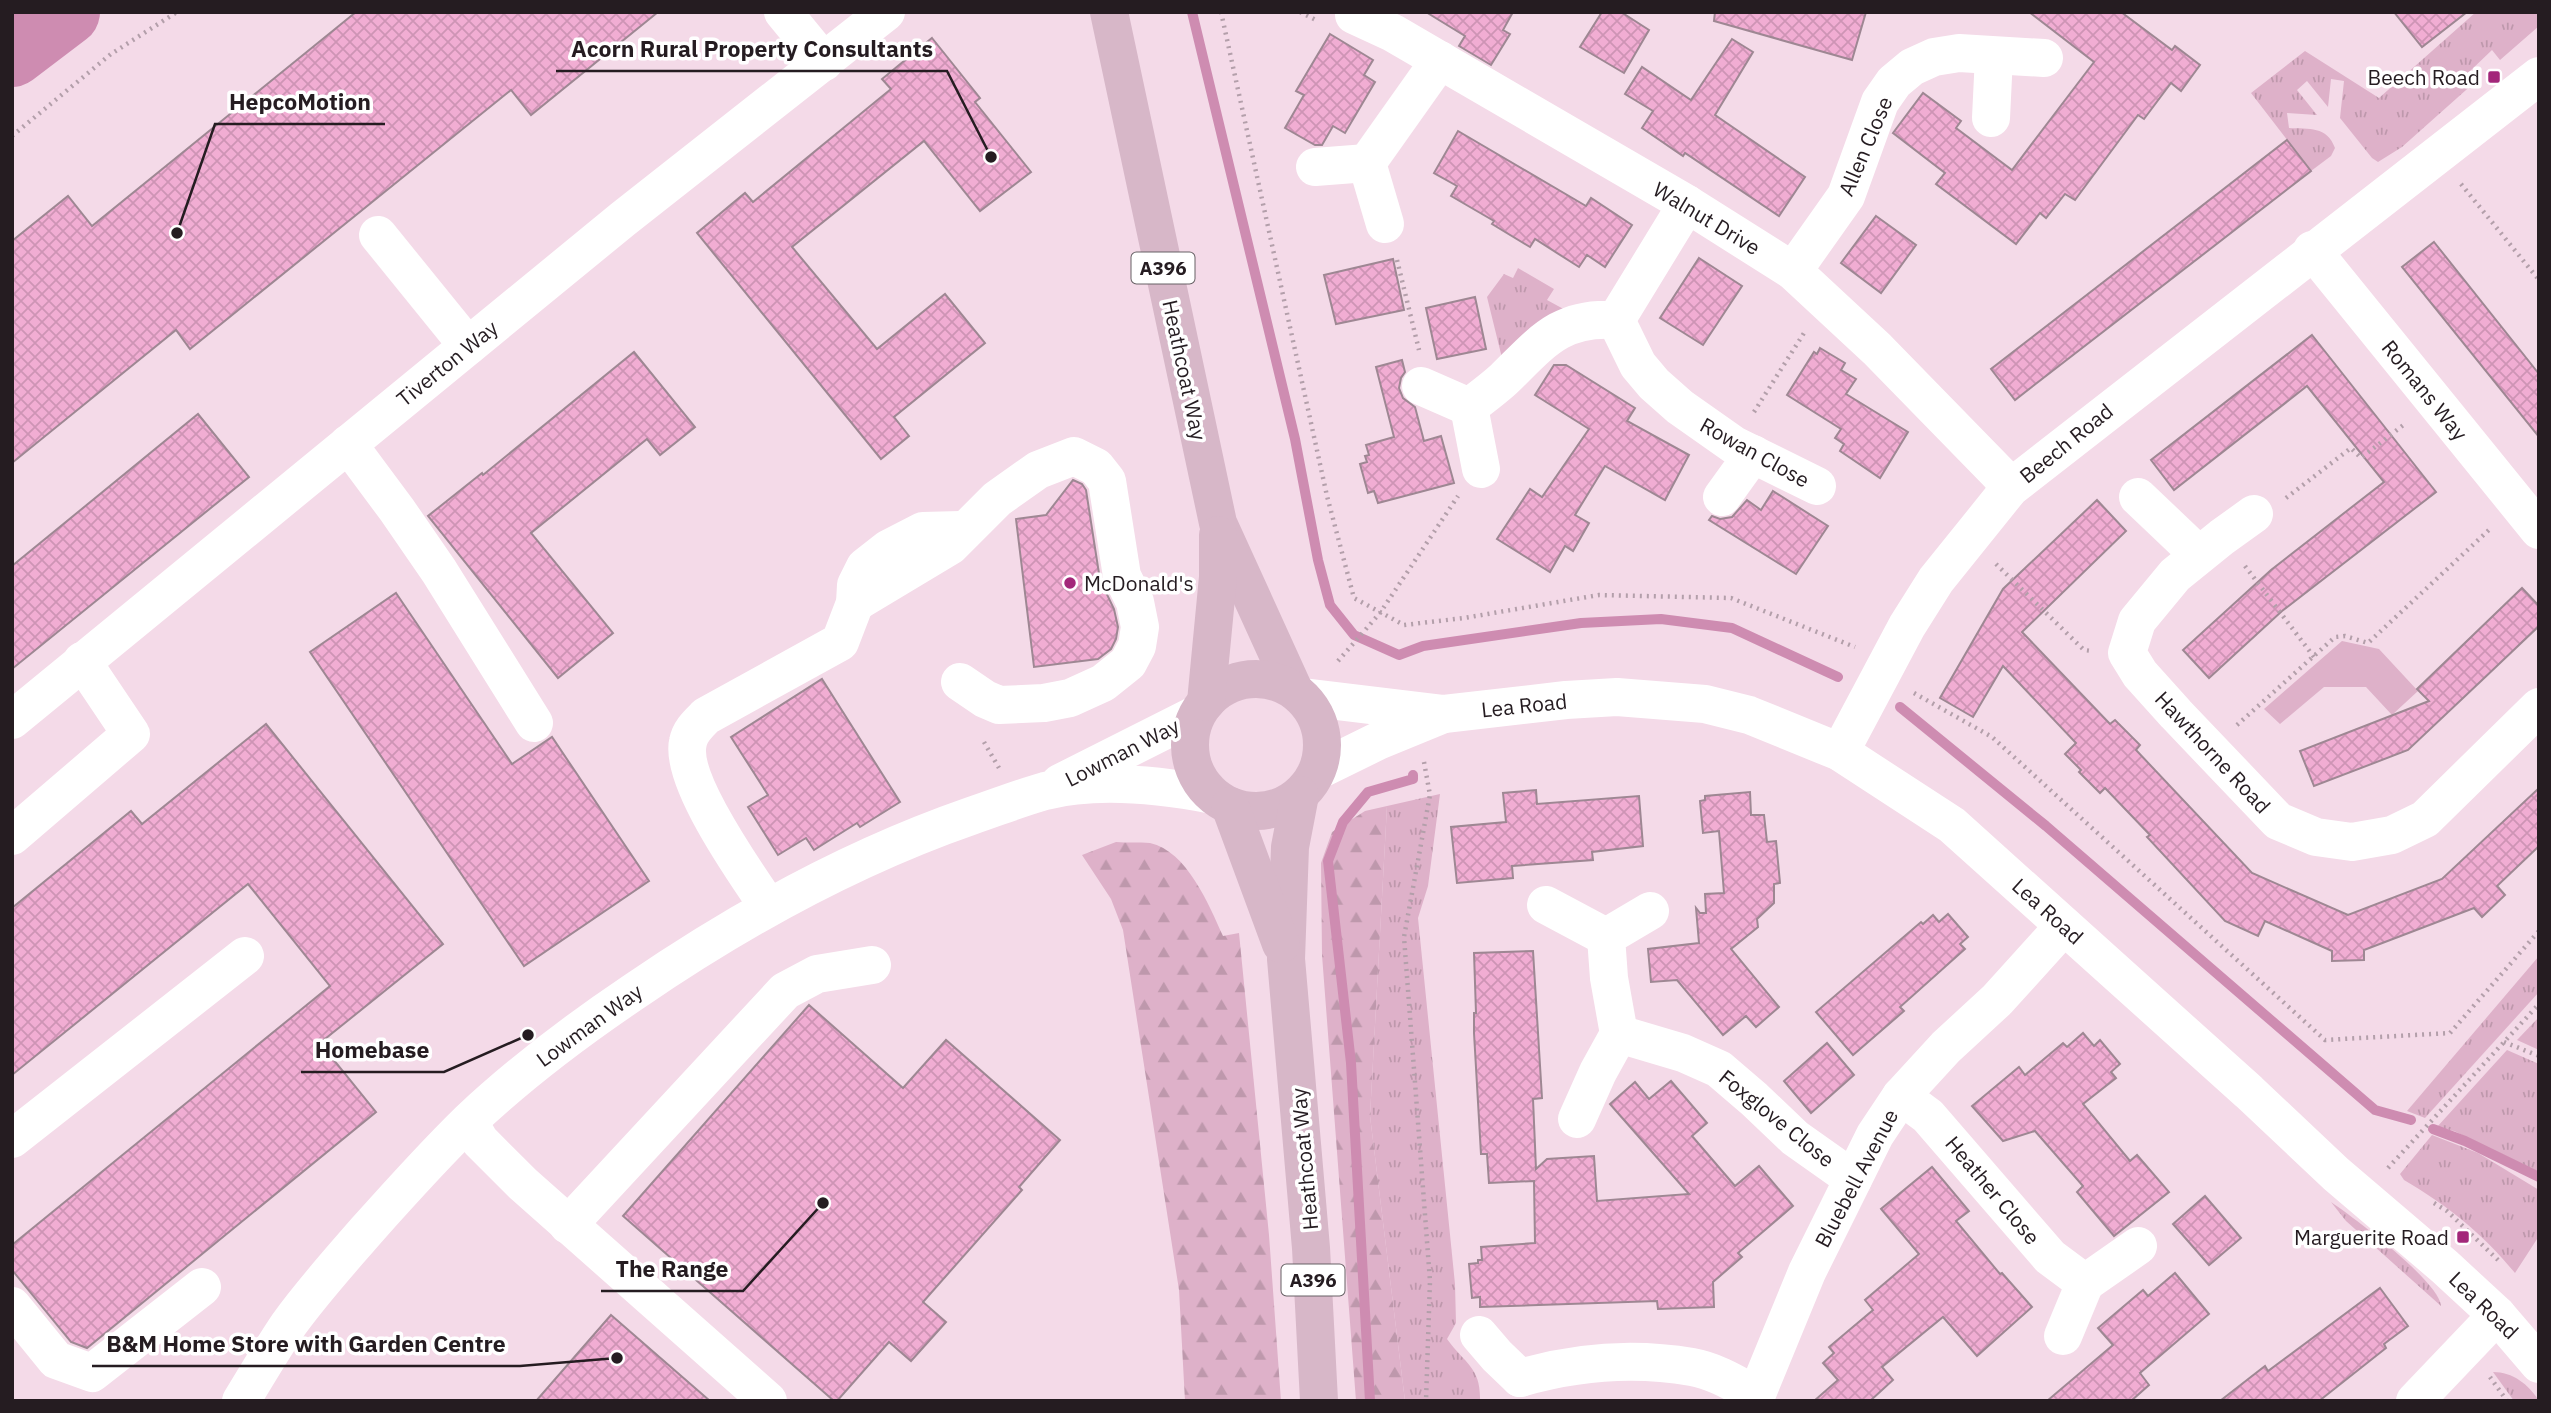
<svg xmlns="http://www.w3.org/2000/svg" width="2551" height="1413" viewBox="0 0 2551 1413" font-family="'IBM Plex Sans',sans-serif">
	<defs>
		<pattern id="grass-tufts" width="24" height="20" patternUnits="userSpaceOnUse" patternTransform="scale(1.75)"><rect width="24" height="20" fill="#deb1c9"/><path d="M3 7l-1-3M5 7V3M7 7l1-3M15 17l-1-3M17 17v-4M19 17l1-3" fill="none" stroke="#be98ac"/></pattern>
		<pattern id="forest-firs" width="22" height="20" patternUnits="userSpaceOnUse" patternTransform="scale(1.75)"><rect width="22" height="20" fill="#deb1c9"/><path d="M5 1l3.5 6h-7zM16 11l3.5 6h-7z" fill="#be98ac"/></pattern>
		<pattern id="building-cross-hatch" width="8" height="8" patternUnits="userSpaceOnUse" patternTransform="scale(1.75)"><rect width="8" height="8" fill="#f1add3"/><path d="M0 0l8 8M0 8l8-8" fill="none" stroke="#ce94b5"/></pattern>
	</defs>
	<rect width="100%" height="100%" fill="#f4dae8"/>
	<!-- grass -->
	<g fill="url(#grass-tufts)">
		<path d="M2476 12H2539V26L2500 60 2492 50 2468 73 2475 82 2402 147 2378 162 2372 158 2340 118 2344 81 2331 79 2328 107 2307 81 2297 90 2317 115 2287 113 2289 128C2309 129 2327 126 2335 148L2331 156 2311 171 2251 93 2305 51 2379 98Z"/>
		<path d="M1518 268 1554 289 1547 300 1569 312 1502 358 1487 297 1504 274 1513 278Z"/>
		<path d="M1440 794 1428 886 1418 918 1455 1284 1456 1323 1447 1339C1465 1364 1481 1367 1480 1401H1405L1370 1116 1387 806Z"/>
		<path d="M2539 956V992L2425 1118 2407 1111Z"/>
		<path d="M2539 1017V1050L2517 1040Z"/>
		<path d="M2507 1050 2539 1064V1172L2454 1131 2437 1127Z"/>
		<path d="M2432 1135 2478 1153 2539 1190V1236L2515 1273C2483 1234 2447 1205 2404 1180L2400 1174Z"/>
		<path d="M2331 1202C2353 1217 2439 1281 2441 1306L2346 1221Z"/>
		<path d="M2493 1372C2513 1372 2528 1384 2539 1401H2514Z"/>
	</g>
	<!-- forest -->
	<g fill="url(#forest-firs)">
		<path d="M24 12H48L12 40V20Z"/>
		<path d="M1387 806 1370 1116 1405 1401H1356L1322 955 1321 863 1332 832 1365 811Z"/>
		<path d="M1116 842C1127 843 1139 842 1150 843 1187 851 1209 905 1223 936L1239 933 1269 1235 1281 1401H1185L1179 1290 1123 930 1111 899 1082 855Z"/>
	</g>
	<!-- green -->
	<path fill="#deb1c9" d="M2342 641 2379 649 2418 691 2392 715 2366 687H2324L2280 724 2264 709Z"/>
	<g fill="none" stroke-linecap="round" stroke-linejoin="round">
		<!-- stream -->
		<g stroke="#ce8cb1" stroke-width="10">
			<path d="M1192 12 1295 439 1318 560 1330 605 1354 635 1399 655 1423 646 1581 623 1661 619 1732 628 1838 677"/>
			<path d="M1900 707 2046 826 2375 1110 2411 1120"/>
			<path d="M2433 1129 2465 1141 2539 1177"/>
			<path d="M1370 1401 1351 1063 1328 861 1343 822 1368 792 1413 779V775"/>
		</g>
		<!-- river -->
		<path stroke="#ce8cb1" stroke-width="68" d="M12 53 66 12"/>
	</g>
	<!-- building -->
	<g fill="url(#building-cross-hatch)" stroke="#9e8793" stroke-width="2">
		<path d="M356 12H658L531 115 511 90 190 349 176 330 12 463V241L68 196 92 226Z"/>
		<path d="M1426 12H1513L1503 30 1510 34 1491 65 1459 46 1465 36Z"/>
		<path d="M1602 12H1621L1649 30 1624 73 1580 47Z"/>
		<path d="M1715 12H1866L1852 60 1714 21Z"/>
		<path d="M2029 12H2121L2172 50 2175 46 2200 65 2181 91 2171 83 2144 119 2138 115 2075 200 2065 194 2046 218 2040 213 2016 244 1936 184 1945 173 1893 133 1923 93 1961 121 1956 128 2012 170 2094 62Z"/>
		<path d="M2394 12H2467L2422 47Z"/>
		<path d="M1330 34 1373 60 1364 75 1375 82 1345 133 1333 126 1322 145H1315L1285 128 1304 95 1296 91Z"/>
		<path d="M932 38 980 98 975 102 1031 172 980 211 924 141 792 247 877 349 945 294 985 343 894 417 909 436 881 459 697 233 745 193 753 202 891 89 882 79Z"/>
		<path d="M1732 39 1753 52 1715 115 1805 177 1779 216 1685 153 1683 156 1642 128 1653 111 1625 94 1642 67 1691 100Z"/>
		<path d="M1458 131 1586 206 1591 198 1632 225 1605 267 1587 255 1579 267 1535 239 1530 247 1492 224 1494 221 1451 196 1457 186 1434 173Z"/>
		<path d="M2287 140 2311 171 2015 400 1991 369Z"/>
		<path d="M1876 216 1916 245 1881 293 1841 263Z"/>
		<path d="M2434 242 2539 374V437L2402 267Z"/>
		<path d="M1699 258 1742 286 1703 345 1660 318Z"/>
		<path d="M1393 259 1404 310 1336 324 1324 275Z"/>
		<path d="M1475 297 1486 349 1437 359 1426 308Z"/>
		<path d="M2312 335 2436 492 2282 611 2209 678 2183 650 2271 570 2384 482 2307 386 2174 490 2151 460Z"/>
		<path d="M1820 348 1845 363 1841 370 1856 379 1846 394 1908 432 1880 478 1840 451 1844 444 1835 438 1841 429 1787 395 1814 352 1817 354Z"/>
		<path d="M634 352 695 427 660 455 647 439 531 533 613 633 558 678 428 516 482 473 483 475Z"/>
		<path d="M1402 360 1405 372 1401 378 1399 388 1403 398 1415 407 1424 441 1441 436 1454 483 1378 503 1374 491 1368 493 1360 464 1367 462 1365 456 1369 455 1366 445 1394 437 1376 367Z"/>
		<path d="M1554 365H1566L1635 408 1627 421 1689 455 1665 500 1605 466 1575 515 1589 523 1573 551 1565 546 1550 572 1497 539 1530 489 1542 497 1589 429 1535 395Z"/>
		<path d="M198 414 249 477 12 669V566Z"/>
		<path d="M1073 480 1082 484 1086 490 1100 580 1114 609 1118 627 1116 639 1111 649 1098 659 1034 667 1016 519 1046 515Z"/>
		<path d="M1773 491 1828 526 1796 574 1709 520 1712 516 1720 519 1732 517 1747 500 1761 510Z"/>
		<path d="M2097 500 2126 531 2022 632 2110 724 2115 720 2140 745 2136 750 2252 873 2348 915 2442 879 2539 788V846L2497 886 2505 895 2482 917 2474 908 2364 950V960L2332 961V951L2265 921 2258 936 2225 921 2147 837 2150 835 2105 788 2100 793 2079 772 2081 770 2065 754 2076 743 2003 666 1973 717 1940 698 2003 589Z"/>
		<path d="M2522 588 2539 606V626L2480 682 2408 750 2314 786 2300 751 2429 701 2417 689Z"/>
		<path d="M396 593 512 764 552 737 649 881 524 966 310 652Z"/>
		<path d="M822 679 900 802 860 827 857 823 814 850 806 838 778 855 748 807 768 795 731 737Z"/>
		<path d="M266 724 443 944 320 1043 376 1112 87 1348 71 1342 12 1270V1245L330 986 248 884 12 1075V908L131 811 142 824Z"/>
		<path d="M1536 790 1537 804 1639 796 1643 846 1592 852 1593 860 1512 866 1513 878 1457 883 1451 827 1506 822 1503 793Z"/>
		<path d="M1750 792 1751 815H1764L1767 842 1776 841 1780 883 1774 884V903L1757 919 1758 927 1731 949 1779 1007 1756 1027 1746 1016 1723 1035 1677 980 1651 982 1648 949 1699 943 1696 908 1700 913H1706L1705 894 1724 893 1719 831 1703 833 1700 801 1705 800V796Z"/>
		<path d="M1948 914 1968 937 1960 944 1965 949 1900 1007 1904 1011 1853 1055 1816 1012 1921 922 1923 924 1933 915 1939 922Z"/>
		<path d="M1533 951 1542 1098 1533 1099 1536 1169 1547 1159 1594 1156 1597 1201 1689 1194 1610 1104 1635 1082 1649 1099 1671 1081 1707 1123 1692 1136 1735 1186 1759 1166 1793 1206 1738 1253 1742 1257 1713 1282 1714 1307 1658 1309 1657 1301 1480 1307V1297L1472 1298 1469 1264 1478 1263V1260H1482L1481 1247 1535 1243 1534 1181 1489 1183 1487 1154H1481L1474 1033V1013H1476L1474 953Z"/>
		<path d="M809 1005 903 1088 946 1040 1060 1140 1019 1187 1022 1190 923 1302 946 1322 911 1361 889 1342 837 1401H834L623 1216Z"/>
		<path d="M2083 1033 2094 1046 2100 1040 2120 1064 2111 1072 2116 1078 2083 1104 2130 1161 2137 1155 2169 1192 2114 1236 2077 1192 2083 1186 2035 1131 2003 1141 1972 1106 2019 1067 2025 1075 2063 1043 2067 1047Z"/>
		<path d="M1827 1043 1854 1075 1811 1113 1784 1081Z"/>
		<path d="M1932 1167 1969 1211 1956 1221 2000 1274 2002 1273 2032 1307 1977 1356 1943 1317 1882 1367 1893 1380 1870 1401H1814L1838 1380 1823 1363 1834 1353 1829 1347 1873 1310 1865 1300 1919 1254 1881 1209Z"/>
		<path d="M2205 1196 2241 1238 2209 1265 2173 1224Z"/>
		<path d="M2175 1273 2209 1314 2140 1373 2149 1385 2131 1401H2047L2113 1345 2098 1328 2143 1290 2148 1296Z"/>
		<path d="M2380 1288 2408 1326 2384 1344 2386 1348 2319 1401H2220L2265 1366 2268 1371Z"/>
		<path d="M611 1315 710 1401H536Z"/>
	</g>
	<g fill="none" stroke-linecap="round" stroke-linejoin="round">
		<!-- path -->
		<g stroke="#b39faa" stroke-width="4.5" stroke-dasharray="2 5" stroke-linecap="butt">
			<path d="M1221 12 1327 496 1354 598 1404 625 1464 618 1599 595 1731 598 1855 647"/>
			<path d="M1300 12 1316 20"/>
			<path d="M12 136 111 54 177 12"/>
			<path d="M2461 184 2539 280"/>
			<path d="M1397 260 1419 350"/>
			<path d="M1754 412 1804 333"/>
			<path d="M2286 498 2351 448 2361 458 2406 423"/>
			<path d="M1996 564 2084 650 2092 651"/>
			<path d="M2245 566 2314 657"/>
			<path d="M1338 661 1380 613 1458 496"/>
			<path d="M1914 693 1992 737 2325 1040 2450 1033 2539 931"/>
			<path d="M2237 725 2335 637 2345 636 2368 643 2491 528"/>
			<path d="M984 742 999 768"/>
			<path d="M1424 762 1430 795 1404 937 1430 1281 1426 1401"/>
			<path d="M2504 1042 2539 1056"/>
			<path d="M2388 1168 2539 1004"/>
			<path d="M2434 1203 2447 1211 2498 1260"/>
			<path d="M2490 1377 2507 1401"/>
		</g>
		<!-- minor -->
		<g stroke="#fff" stroke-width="38">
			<path d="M783 12 824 62"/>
			<path d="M1354 15 1393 33 1687 204 1793 271 1877 349 1999 474 2010 488"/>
			<path d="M1991 118 1994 56"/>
			<path d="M1367 163 1440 60"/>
			<path d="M1367 163 1385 224"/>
			<path d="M1315 167 1367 163"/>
			<path d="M378 235 468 346"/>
			<path d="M2312 250 2539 530"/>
			<path d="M1793 271 1846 196 1880 102 1894 82 1912 67 1934 57 1959 53 2044 58"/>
			<path d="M1616 320 1638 365 1654 384 1680 407 1734 445 1817 486"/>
			<path d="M1421 386 1469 407"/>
			<path d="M348 444 397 510 439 571 534 723"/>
			<path d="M1481 469 1469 407C1481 398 1493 389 1504 379 1541 343 1560 316 1616 320L1687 204"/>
			<path d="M1722 497 1753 454"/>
			<path d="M2138 497 2199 555"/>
			<path d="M2254 514 2222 537 2175 575 2137 621 2127 653 2140 674 2176 714 2278 821 2316 837 2352 842 2392 835 2425 819 2539 707"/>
			<path d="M855 603 950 546 997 499 1038 470 1074 456 1096 467 1107 481 1122 576 1135 602 1140 627 1137 646 1128 663 1103 683 1070 698 1044 703 999 705 985 699 960 682"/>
			<path d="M1303 697 1444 714 1566 700 1617 697 1705 704 1749 715 1840 752 1952 825 2249 1092 2336 1174 2445 1267 2497 1315 2539 1364"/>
			<path d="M12 720 623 219 886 12"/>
			<path d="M1840 752 1907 626 1936 580 2010 488 2539 76"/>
			<path d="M1317 771 1378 741 1439 716"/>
			<path d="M1060 783 1197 714"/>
			<path d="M12 836 131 734 82 661"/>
			<path d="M1546 905 1606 937"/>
			<path d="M768 906C746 874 679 779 688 742 690 731 698 724 706 716L840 642 855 603 856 585 865 567 888 549 923 531 961 530"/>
			<path d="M1619 1034 1683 1053 1719 1069 1754 1099 1795 1138 1853 1179"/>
			<path d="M1901 1096 1928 1116 2050 1257 2085 1283 2138 1246"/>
			<path d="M1577 1119 1598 1072 1619 1034 1609 978 1606 937 1650 911"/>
			<path d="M469 1122 480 1141 523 1184 768 1401"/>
			<path d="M12 1139 245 956"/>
			<path d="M568 1225 785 991 817 974 872 965"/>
			<path d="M12 1306 56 1360 92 1373 202 1287"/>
			<path d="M1479 1335 1497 1356 1520 1378"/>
			<path d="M2063 1336 2085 1283"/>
			<path d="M1520 1378C1575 1362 1634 1357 1692 1367 1715 1371 1736 1384 1756 1395"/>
			<path d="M241 1401C257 1375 272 1349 289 1324 312 1292 340 1261 366 1231 399 1194 433 1156 469 1121 520 1073 577 1030 635 991 740 919 850 858 971 816 995 808 1020 798 1045 791 1097 778 1161 785 1213 795"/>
			<path d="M1754 1401 1807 1272 1875 1135 1901 1096 1946 1047 1997 1000 2064 926"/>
			<path d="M2415 1401 2497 1315"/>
		</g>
		<!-- major -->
		<g stroke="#d7b7c8" stroke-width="38">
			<path d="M1109 12 1218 523 1294 690"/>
			<circle cx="1256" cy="745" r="66"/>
			<path d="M1206 702 1218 577V535"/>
			<path d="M1300 795 1290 847 1286 959 1311 1248 1319 1401"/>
			<path d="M1230 806 1281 944"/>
		</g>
	</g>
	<!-- markers -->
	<g fill="#a3277a" stroke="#fff" stroke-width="2.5">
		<rect x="2487" y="70" width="14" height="14" rx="3.5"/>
		<circle cx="1070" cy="583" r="7"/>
		<rect x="2456" y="1230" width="14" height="14" rx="3.5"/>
	</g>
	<g text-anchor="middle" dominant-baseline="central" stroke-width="7" stroke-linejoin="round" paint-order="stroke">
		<!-- shield labels -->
		<g fill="#fff" stroke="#666064" stroke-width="2">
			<rect x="1131.5" y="252.5" width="63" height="31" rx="5"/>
			<rect x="1281.5" y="1264.5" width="63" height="31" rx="5"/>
		</g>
		<g font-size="19" font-weight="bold" fill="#251c21">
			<text x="1163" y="268">A396</text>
			<text x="1313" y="1280">A396</text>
		</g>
		<!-- poi labels -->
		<g font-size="21" fill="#251c21" stroke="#fff" text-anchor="end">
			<text x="2480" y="77">Beech Road</text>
			<text x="1084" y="583" text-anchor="start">McDonald's</text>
			<text x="2449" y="1237">Marguerite Road</text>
		</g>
		<!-- street labels -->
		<g font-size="21" fill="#251c21" stroke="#fff">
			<text transform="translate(1865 146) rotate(-67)">Allen Close</text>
			<text transform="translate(1707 218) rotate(31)">Walnut Drive</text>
			<text transform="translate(447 363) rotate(-39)">Tiverton Way</text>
			<text transform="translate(1185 370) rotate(78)">Heathcoat Way</text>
			<text transform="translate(2425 390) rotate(51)">Romans Way</text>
			<text transform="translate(2066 443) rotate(-39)">Beech Road</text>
			<text transform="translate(1755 452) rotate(29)">Rowan Close</text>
			<text transform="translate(1524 705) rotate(-6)">Lea Road</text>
			<text transform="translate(1122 752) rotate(-27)">Lowman Way</text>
			<text transform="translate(2213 752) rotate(47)">Hawthorne Road</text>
			<text transform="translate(2048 911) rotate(42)">Lea Road</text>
			<text transform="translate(589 1025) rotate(-36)">Lowman Way</text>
			<text transform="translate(1777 1118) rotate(39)">Foxglove Close</text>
			<text transform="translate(1304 1159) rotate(-95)">Heathcoat Way</text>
			<text transform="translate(1856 1178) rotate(-62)">Bluebell Avenue</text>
			<text transform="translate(1993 1190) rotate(50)">Heather Close</text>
			<text transform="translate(2484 1305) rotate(44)">Lea Road</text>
		</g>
	</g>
	<!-- callouts -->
	<path fill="none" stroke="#251c21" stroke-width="2.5" d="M991 157L947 71H556M177 233L215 124H385M528 1035L444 1072H301M823 1203L743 1291H601M617 1358L520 1366H92"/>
	<g fill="#251c21" stroke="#fff" stroke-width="2.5">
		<circle cx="991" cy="157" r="7"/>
		<circle cx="177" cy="233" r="7"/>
		<circle cx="528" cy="1035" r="7"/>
		<circle cx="823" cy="1203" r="7"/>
		<circle cx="617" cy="1358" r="7"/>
	</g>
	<g font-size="23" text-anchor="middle" font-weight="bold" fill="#251c21" stroke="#fff" stroke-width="7" stroke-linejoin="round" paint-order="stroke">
		<text x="752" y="57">Acorn Rural Property Consultants</text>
		<text x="300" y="110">HepcoMotion</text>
		<text x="372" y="1058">Homebase</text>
		<text x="672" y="1277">The Range</text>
		<text x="306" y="1352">B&amp;M Home Store with Garden Centre</text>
	</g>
	<!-- border -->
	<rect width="2551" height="1413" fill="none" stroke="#251c21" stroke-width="28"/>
</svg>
